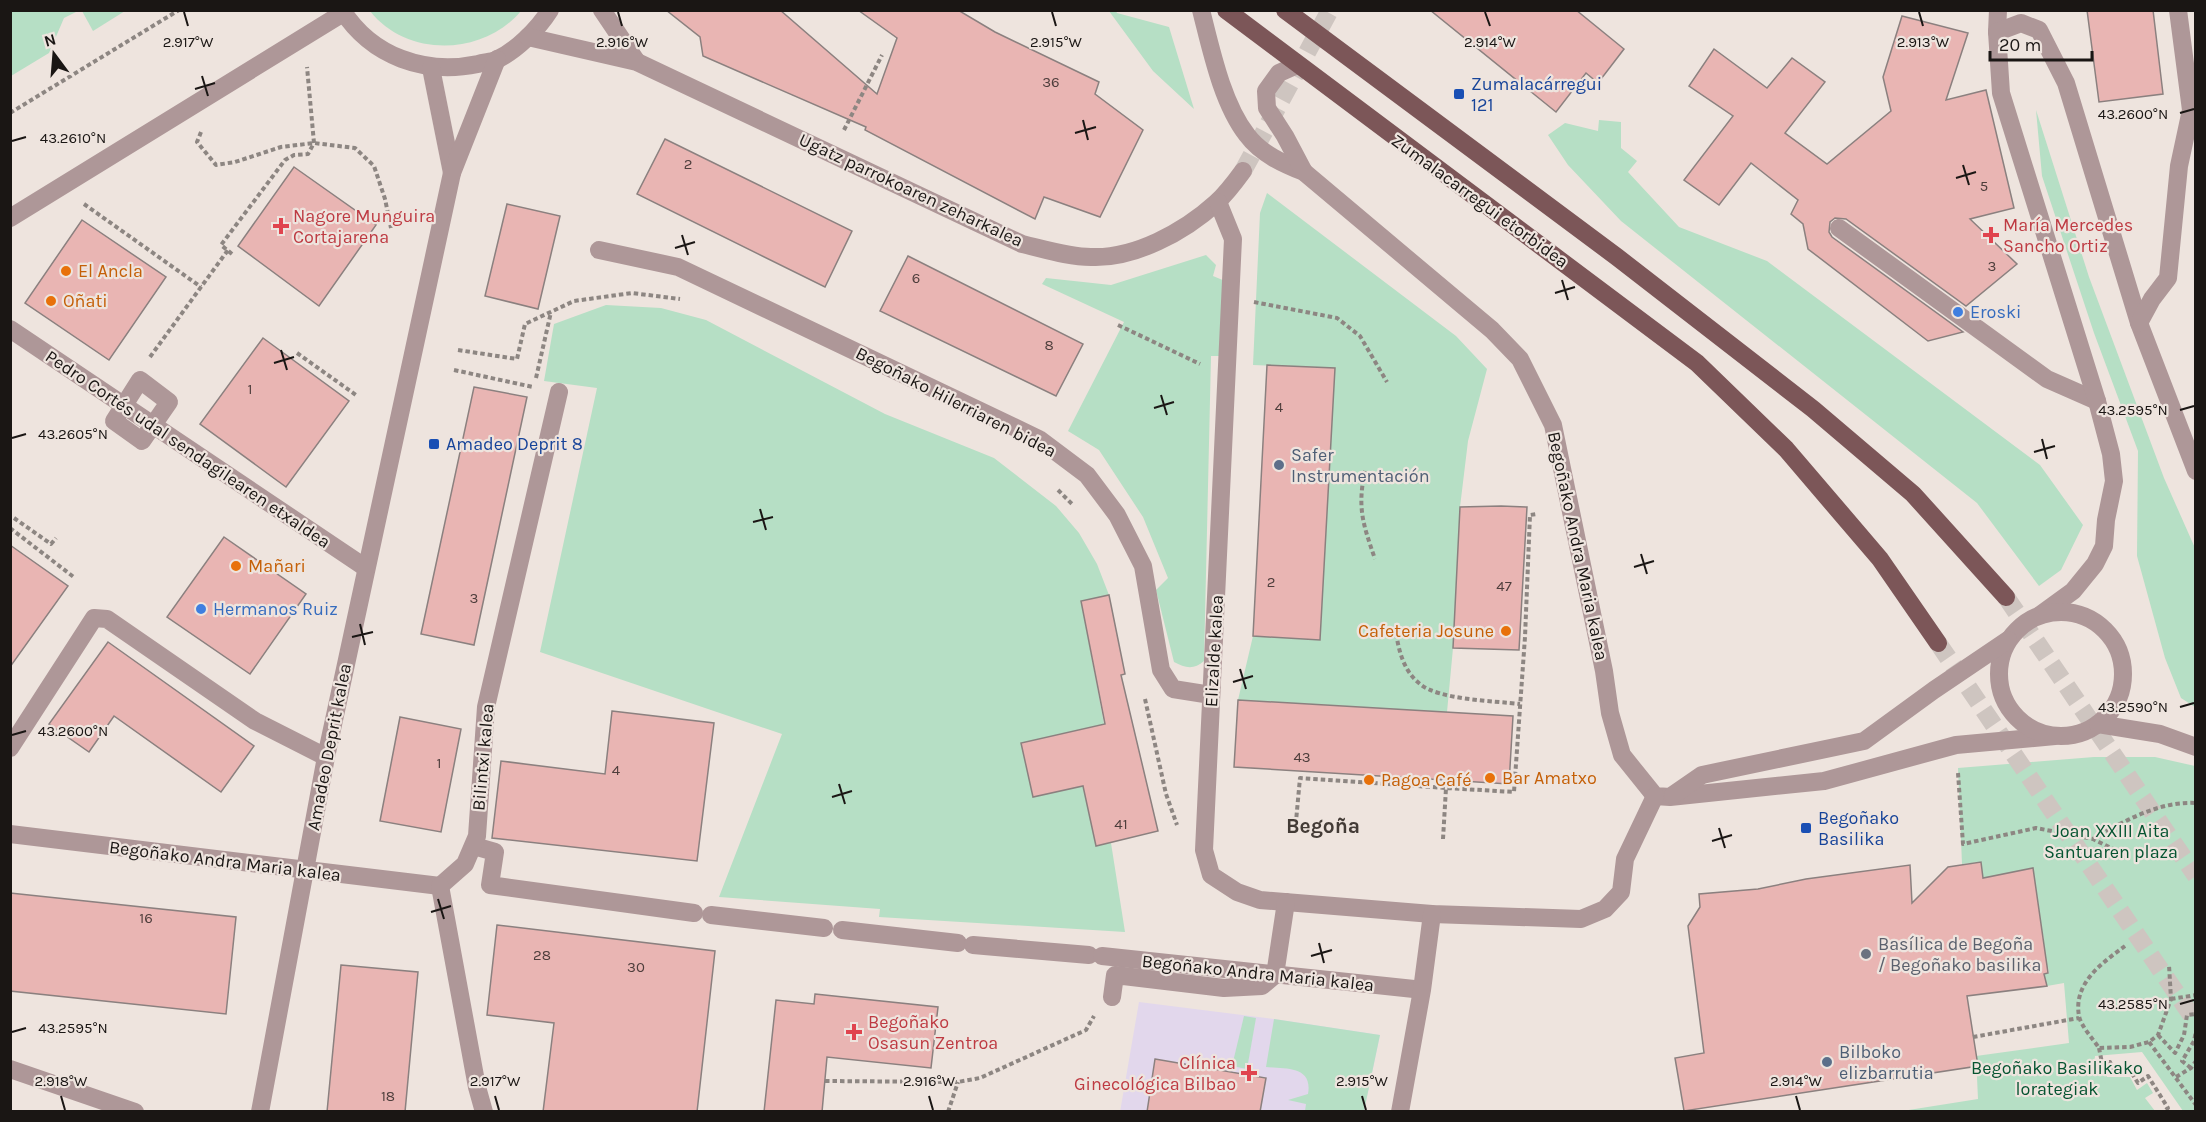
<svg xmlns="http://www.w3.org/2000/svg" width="2206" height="1122" viewBox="0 0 2206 1122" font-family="Karla,sans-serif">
	<rect width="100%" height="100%" fill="#eee4de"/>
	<!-- medical -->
	<path fill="#e2d7ec" d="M1139 1002 1274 1019 1380 1035 1364 1111 1120 1112Z"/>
	<!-- green -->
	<g fill="#b6dfc5">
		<path d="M11 10H78V11L64 18 49 53 11 76Z"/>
		<path d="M82 11H125L93 31Z"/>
		<path d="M370 11H521C483 56 407 58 370 11Z"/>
		<path d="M1109 11H1116L1117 13 1169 27 1194 109 1153 71Z"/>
		<path d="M2036 110 2089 277 2164 478 2195 548V707L2181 698 2165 658 2137 556 2138 451 2094 333 2042 176Z"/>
		<path d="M1599 120 1621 122V148L1637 161 1628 172 1679 227 1767 261 2040 465 2083 525 2061 570 2039 586 1977 503 1621 221 1568 165 1548 135 1565 123 1598 131Z"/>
		<path d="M1267 193 1456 336 1487 369 1468 441 1460 507 1453 648 1447 712 1238 700 1253 636 1320 640 1334 368 1253 365 1260 213Z"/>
		<path d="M1206 255 1216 265 1213 276 1225 281 1220 356H1211L1204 661C1194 670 1185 668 1174 662L1156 590 1168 578 1143 517 1099 450 1068 431 1124 322 1042 284 1046 278 1111 285Z"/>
		<path d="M606 305 661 308 706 320 885 414 994 458 1056 506 1079 533 1097 564 1109 595 1081 601 1104 724 1021 743 1033 797 1083 786 1096 845 1111 843 1125 932 879 917 880 909 719 897 782 734 540 652 597 388 544 381 554 324Z"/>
		<path d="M2094 757H2155L2195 766V1111H2183L2142 1052 2095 1056 2094 1067H2105L2107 1077H2130L2137 1090 2147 1083 2153 1093 2145 1098 2155 1111 1896 1112 1978 1099 1976 1056 2069 1043 2064 983 2047 986 2044 974 2049 973 2048 967H2043L2040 941 2044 940 2043 934H2038L2035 909 2039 907 2032 868 2026 869V873L1983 880 1981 862 1962 864 1958 768Z"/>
		<path d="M1244 1016 1256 1018 1247 1069 1232 1066Z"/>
		<path d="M1274 1019 1380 1035 1364 1111H1305L1306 1104 1288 1100 1308 1094C1313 1066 1286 1069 1266 1067Z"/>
	</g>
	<!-- building -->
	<g fill="#e9b5b3" stroke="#8b807f" stroke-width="1.5">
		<path d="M666 10H780L877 94 897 38 858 10H958L995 32 1099 82 1095 94 1143 130 1100 217 1044 197 1035 219 865 130 866 127 703 56 700 37Z"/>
		<path d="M1430 10H1576L1624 49 1598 83 1586 73 1556 112Z"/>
		<path d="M2087 10H2153L2163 94 2099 102Z"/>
		<path d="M1902 16 1968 33 1946 100 1986 90 2014 208 1970 219 2017 264 1966 306 1846 219 1835 218 1830 222 1829 232 1832 237 1963 332 1928 341 1808 249 1803 224 1791 214 1798 200 1751 163 1719 205 1684 180 1733 116 1689 86 1714 49 1767 88 1792 58 1825 82 1785 133 1827 164 1891 111 1883 77Z"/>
		<path d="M665 139 852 231 825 287 637 194Z"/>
		<path d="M294 167 376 225 319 306 238 246Z"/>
		<path d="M507 204 560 216 538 309 485 296Z"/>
		<path d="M82 220 166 277 109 360 25 303Z"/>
		<path d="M908 256 1083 344 1056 396 880 311Z"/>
		<path d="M263 338 349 401 286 487 200 424Z"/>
		<path d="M1267 365 1335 368 1320 640 1253 636Z"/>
		<path d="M474 387 527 397 474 645 421 634Z"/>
		<path d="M1501 506 1527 507 1519 650 1453 648 1460 507Z"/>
		<path d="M224 537 306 594 250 674 167 617Z"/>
		<path d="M10 545 68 586 10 667Z"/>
		<path d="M1109 595 1125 674 1121 675 1158 831 1096 846 1083 786 1033 797 1021 743 1105 724 1081 601Z"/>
		<path d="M108 642 254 746 221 792 114 716 89 752 49 724Z"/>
		<path d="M1238 700 1513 716 1509 784 1234 767Z"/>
		<path d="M612 711 714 723 697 861 492 838 501 761 605 774Z"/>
		<path d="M400 717 461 729 441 832 380 821Z"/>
		<path d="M1981 862 1983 878 2033 868 2048 973 2044 974 2047 986 1967 996 1978 1066 1684 1111 1675 1058 1704 1053 1688 926 1700 907 1699 894 1758 889 1806 879 1910 865 1912 903 1948 867Z"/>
		<path d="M10 893 236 917 226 1014 10 991Z"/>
		<path d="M497 925 715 951 697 1112H543L554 1023 487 1015Z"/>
		<path d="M341 965 418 972 405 1112H327Z"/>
		<path d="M815 994 938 1007 931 1068 827 1057 822 1112H764L776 1000 814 1004Z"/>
		<path d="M1155 1059 1266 1078 1260 1112H1147Z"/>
	</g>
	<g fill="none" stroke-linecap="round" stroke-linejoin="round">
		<!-- street-tunnel -->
		<path stroke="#cec5c0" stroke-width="18" stroke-dasharray="18 9" stroke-linecap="butt" d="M1243 171 1330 10"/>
		<!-- primary-tunnel -->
		<g stroke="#cec5c0" stroke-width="18" stroke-dasharray="18 9" stroke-linecap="butt">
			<path d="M2006 597 2196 876"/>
			<path d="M1938 643 2196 1022"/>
		</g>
		<!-- path -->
		<g stroke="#8d8682" stroke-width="4" stroke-dasharray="4.5 3" stroke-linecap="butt">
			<path d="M10 113 179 10"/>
			<path d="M844 130 882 55"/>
			<path d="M201 132 197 142 216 165 235 162 281 147 314 143 355 148 374 166 385 199 391 228"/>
			<path d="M84 204 201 287"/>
			<path d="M232 254 221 245 285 160 294 155 308 154 314 143 307 67"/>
			<path d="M1254 302 1337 318 1360 336 1387 382"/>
			<path d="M1118 325 1200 364"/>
			<path d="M458 350 517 359 525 324 574 301 632 293 680 299"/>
			<path d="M297 353 356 395"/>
			<path d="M150 357 228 250"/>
			<path d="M454 370 533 387"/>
			<path d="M536 378 551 312"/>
			<path d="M1365 471C1357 508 1363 524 1375 559"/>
			<path d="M1058 490 1072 504"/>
			<path d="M14 518 51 544 56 538"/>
			<path d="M10 528 75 578"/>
			<path d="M1395 626C1398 647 1402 670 1420 684 1439 700 1495 701 1520 704"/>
			<path d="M1145 699 1166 794 1177 825"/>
			<path d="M1958 773 1963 844 2036 828 2093 839 2129 857"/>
			<path d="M1295 832 1300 778 1446 788"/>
			<path d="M1443 839 1446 788 1514 792 1525 637 1530 515 1537 514"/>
			<path d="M2093 839C2124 821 2159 801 2196 803"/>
			<path d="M2125 946C2102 963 2073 983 2079 1016 2081 1026 2093 1039 2099 1048L2130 1047 2149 1042 2158 1035 2171 999 2169 965"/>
			<path d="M2171 999 2196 995"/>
			<path d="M2158 1035 2175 1053 2184 1035 2187 1015 2196 1014"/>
			<path d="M1973 1037 2079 1018"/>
			<path d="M2149 1042 2196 1105"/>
			<path d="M2099 1048 2102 1063 2110 1062 2114 1072H2131L2138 1083 2148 1076 2168 1108 2163 1112"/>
			<path d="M2191 1068 2182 1061 2194 1041 2196 1031"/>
			<path d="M2176 1077 2191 1068 2196 1061"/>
			<path d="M825 1081 958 1082 980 1078 1086 1030 1094 1016"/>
			<path d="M948 1112 958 1082"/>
		</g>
		<!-- lane -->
		<path stroke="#ae9798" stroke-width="18" d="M1839 228 2047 379 2097 401"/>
		<!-- street -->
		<g stroke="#ae9798" stroke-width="18">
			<path d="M342 10C372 57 425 75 478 64 484 62 491 62 496 60 516 51 538 29 550 10"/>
			<path d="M602 10 637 62"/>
			<path d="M1201 10C1211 49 1222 103 1247 135 1261 154 1284 164 1304 172L1492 330 1520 359 1553 425 1604 671 1610 713 1622 755 1655 796 1670 797 1824 781 1956 745 2055 736"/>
			<path d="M1998 10 1997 32 2001 93 2097 401 2111 454 2114 481 2106 520 2104 546 2095 564 2073 591 2040 615"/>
			<path d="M1997 32 2021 23 2039 30 2066 83 2139 323 2196 471"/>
			<path d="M528 37 637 62 1022 244C1044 249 1068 257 1091 257 1134 259 1184 232 1216 203 1226 194 1235 182 1243 171"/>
			<path d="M1297 65 1279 73 1266 91 1267 108 1285 136 1304 172"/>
			<path d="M431 68 452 173"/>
			<path d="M1218 202 1233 239 1204 850 1211 875 1237 892 1260 900 1432 914 1581 919 1605 909 1621 892 1625 859 1655 796"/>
			<path d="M10 218 343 13"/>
			<path d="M599 250 678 267 1039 439 1087 475 1117 515 1143 566 1161 670 1173 689 1211 695"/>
			<path d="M2139 323 2152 299 2168 278 2179 166 2191 110 2178 10"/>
			<path d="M10 329 366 568"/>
			<path d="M140 380 169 402 142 441 114 421Z"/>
			<circle cx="2061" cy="674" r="62"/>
			<path d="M2098 724 2160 734 2196 747"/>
			<path d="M10 748 94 618 107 619 255 721 326 757"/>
			<path d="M1673 795 1702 775 1864 741 1934 690 2008 640"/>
			<path d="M10 834 440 886"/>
			<path d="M474 846 495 852 490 885 694 913"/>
			<path d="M440 886 465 864 477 836 486 707 559 392"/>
			<path d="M440 886 477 1087 484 1112"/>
			<path d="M711 915 824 928"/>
			<path d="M842 930 958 943"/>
			<path d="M973 945 1089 955"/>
			<path d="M1102 956 1414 989"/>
			<path d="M1112 997 1115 975 1224 988 1262 986 1275 975 1286 902"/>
			<path d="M10 1069 135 1112"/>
			<path d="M260 1112 326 757 452 173 497 59"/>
			<path d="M1400 1112 1422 990 1432 914"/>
		</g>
		<!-- primary -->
		<g stroke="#7c5658" stroke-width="18">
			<path d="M1226 10 1697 363 1786 449 1880 559 1938 643"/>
			<path d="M1285 10 1617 257 1813 409 1913 494 2006 597"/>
		</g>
	</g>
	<!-- ticks -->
	<path fill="none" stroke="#1a1614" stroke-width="2" d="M184 12 188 26M618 12 622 26M1052 12 1056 26M1485 12 1490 26M1919 12 1923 26M202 76 208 96M195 89 215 83M2180 113 2194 109M1083 120 1088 140M1075 133 1096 127M12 141 26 137M1963 165 1969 185M1956 178 1976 172M682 235 688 255M675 248 695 242M1562 280 1568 300M1555 293 1575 287M281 350 287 370M274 363 294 357M1161 395 1167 415M1154 408 1174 402M2180 410 2194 406M12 438 26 434M2042 439 2047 459M2034 452 2055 446M760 509 766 530M753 522 773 517M1641 554 1647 574M1634 567 1654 561M360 624 365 645M352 637 373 632M1240 669 1246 689M1233 682 1253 676M2180 707 2194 703M12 735 26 731M839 784 845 804M832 797 852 791M1719 828 1725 848M1712 841 1732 835M438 899 444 919M431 912 451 906M1319 943 1324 963M1311 956 1332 950M2180 1004 2194 1000M12 1032 26 1028M61 1096 65 1110M495 1096 499 1110M929 1096 933 1110M1362 1096 1366 1110M1796 1096 1800 1110"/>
	<!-- markers -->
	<g fill="#1a4fb4" stroke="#eee4de" stroke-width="2">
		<rect x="1453" y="88" width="12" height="12" rx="3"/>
		<rect x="428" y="438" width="12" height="12" rx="3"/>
		<rect x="1800" y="822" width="12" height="12" rx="3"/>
	</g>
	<g fill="#e0444e" stroke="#eee4de" stroke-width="2">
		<path d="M278 217h6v6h6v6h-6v6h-6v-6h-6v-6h6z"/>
		<path d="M1988 226h6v6h6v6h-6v6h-6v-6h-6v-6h6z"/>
		<path d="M851 1023h6v6h6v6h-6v6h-6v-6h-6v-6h6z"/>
		<path d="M1246 1064h6v6h6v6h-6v6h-6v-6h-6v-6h6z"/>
	</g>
	<g fill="#e8710a" stroke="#eee4de" stroke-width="2">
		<circle cx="66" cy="271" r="6"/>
		<circle cx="51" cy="301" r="6"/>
		<circle cx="236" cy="566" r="6"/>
		<circle cx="1506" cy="631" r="6"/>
		<circle cx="1490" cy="778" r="6"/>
		<circle cx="1369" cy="780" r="6"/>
	</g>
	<g fill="#3f7fe0" stroke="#eee4de" stroke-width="2">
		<circle cx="1958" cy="312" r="6"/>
		<circle cx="201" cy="609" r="6"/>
	</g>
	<g fill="#5c6f8a" stroke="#eee4de" stroke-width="2">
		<circle cx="1279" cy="465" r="6"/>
		<circle cx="1827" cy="1062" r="6"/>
	</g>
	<circle fill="#6b7280" stroke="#eee4de" stroke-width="2" cx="1866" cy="954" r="6"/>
	<g text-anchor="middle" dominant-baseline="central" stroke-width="4.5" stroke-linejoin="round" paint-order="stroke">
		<!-- number labels -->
		<g font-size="15" fill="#4e3e3c">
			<text x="1051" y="82">36</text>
			<text x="688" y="164">2</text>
			<text x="1984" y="186">5</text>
			<text x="1992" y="266">3</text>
			<text x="916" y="278">6</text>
			<text x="1049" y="345">8</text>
			<text x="250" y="389">1</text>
			<text x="1279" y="407">4</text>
			<text x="1271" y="582">2</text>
			<text x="1504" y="586">47</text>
			<text x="474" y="598">3</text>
			<text x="1302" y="757">43</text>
			<text x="439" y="763">1</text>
			<text x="616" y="770">4</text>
			<text x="1121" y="824">41</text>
			<text x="146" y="918">16</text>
			<text x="542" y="955">28</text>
			<text x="636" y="967">30</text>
			<text x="388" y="1096">18</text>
		</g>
		<!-- transit labels -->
		<g font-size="18" fill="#164399" stroke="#eee4de" text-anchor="start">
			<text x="1471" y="84">Zumalacárregui<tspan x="1471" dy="21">121</tspan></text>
			<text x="446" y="444">Amadeo Deprit 8</text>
			<text x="1818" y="818">Begoñako<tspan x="1818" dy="21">Basilika</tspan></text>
		</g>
		<!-- street labels -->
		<g font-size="18" fill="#1a1614" stroke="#eee4de">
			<text transform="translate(911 190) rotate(25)">Ugatz parrokoaren zeharkalea</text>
			<text transform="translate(1480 201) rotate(36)">Zumalacarregui etorbidea</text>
			<text transform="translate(956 402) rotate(27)">Begoñako Hilerriaren bidea</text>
			<text transform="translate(188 449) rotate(34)">Pedro Cortés udal sendagilearen etxaldea</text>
			<text transform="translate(1578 546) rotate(78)">Begoñako Andra Maria kalea</text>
			<text transform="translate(1214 651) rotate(-87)">Elizalde kalea</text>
			<text transform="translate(329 747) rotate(-79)">Amadeo Deprit kalea</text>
			<text transform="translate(483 757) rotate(-85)">Bilintxi kalea</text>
			<text transform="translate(225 861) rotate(7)">Begoñako Andra Maria kalea</text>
			<text transform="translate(1258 973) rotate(6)">Begoñako Andra Maria kalea</text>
		</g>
		<!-- health labels -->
		<g font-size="18" fill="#be3a42" stroke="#eee4de" text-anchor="start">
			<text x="293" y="216">Nagore Munguira<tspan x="293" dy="21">Cortajarena</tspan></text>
			<text x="2003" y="225">María Mercedes<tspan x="2003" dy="21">Sancho Ortiz</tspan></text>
			<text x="868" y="1022">Begoñako<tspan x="868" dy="21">Osasun Zentroa</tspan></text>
			<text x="1236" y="1063" text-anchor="end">Clínica<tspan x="1236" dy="21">Ginecológica Bilbao</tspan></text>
		</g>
		<!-- food labels -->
		<g font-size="18" fill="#c56008" stroke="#eee4de" text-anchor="start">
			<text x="78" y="271">El Ancla</text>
			<text x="63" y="301">Oñati</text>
			<text x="248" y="566">Mañari</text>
			<text x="1494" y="631" text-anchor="end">Cafeteria Josune</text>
			<text x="1502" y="778">Bar Amatxo</text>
			<text x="1381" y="780">Pagoa Café</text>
		</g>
		<!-- shop labels -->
		<g font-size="18" fill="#366cbe" stroke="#eee4de" text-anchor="start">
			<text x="1970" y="312">Eroski</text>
			<text x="213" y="609">Hermanos Ruiz</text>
		</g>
		<!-- service labels -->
		<g font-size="18" fill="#4e5e75" stroke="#eee4de" text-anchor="start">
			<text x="1291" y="455">Safer<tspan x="1291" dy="21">Instrumentación</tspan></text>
			<text x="1839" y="1052">Bilboko<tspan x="1839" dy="21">elizbarrutia</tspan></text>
		</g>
		<!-- park labels -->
		<g font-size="18" fill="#055431" stroke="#eee4de">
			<text x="2111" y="831">Joan XXIII Aita<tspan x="2111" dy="21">Santuaren plaza</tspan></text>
			<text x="2057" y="1068">Begoñako Basilikako<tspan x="2057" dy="21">lorategiak</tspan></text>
		</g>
		<!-- worship labels -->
		<g font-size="18" fill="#5b616d" stroke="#eee4de" text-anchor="start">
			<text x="1878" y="944">Basílica de Begoña<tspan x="1878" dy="21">/ Begoñako basilika</tspan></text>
		</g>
		<!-- quarter labels -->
		<g font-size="21" font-weight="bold" fill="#433b36" stroke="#eee4de">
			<text x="1323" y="826">Begoña</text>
		</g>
	</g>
	<g font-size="15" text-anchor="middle" fill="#1a1614" stroke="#eee4de" stroke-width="4.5" stroke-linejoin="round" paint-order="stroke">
		<text x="188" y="47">2.917°W</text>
		<text x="622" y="47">2.916°W</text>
		<text x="1056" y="47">2.915°W</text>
		<text x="1490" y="47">2.914°W</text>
		<text x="1923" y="47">2.913°W</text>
		<text x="2133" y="119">43.2600°N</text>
		<text x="73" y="143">43.2610°N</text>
		<text x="2133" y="415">43.2595°N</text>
		<text x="73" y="439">43.2605°N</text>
		<text x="2133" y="712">43.2590°N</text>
		<text x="73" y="736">43.2600°N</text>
		<text x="2133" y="1009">43.2585°N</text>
		<text x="73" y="1033">43.2595°N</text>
		<text x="61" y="1086">2.918°W</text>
		<text x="495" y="1086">2.917°W</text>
		<text x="929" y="1086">2.916°W</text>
		<text x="1362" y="1086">2.915°W</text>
		<text x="1796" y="1086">2.914°W</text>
	</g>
	<!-- border -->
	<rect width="2206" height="1122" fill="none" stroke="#1a1614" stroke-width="24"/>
	<!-- north arrow -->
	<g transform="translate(54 54) rotate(344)" stroke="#eee4de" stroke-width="4.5" paint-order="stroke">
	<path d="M0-4.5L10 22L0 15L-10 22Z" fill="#1a1614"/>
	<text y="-9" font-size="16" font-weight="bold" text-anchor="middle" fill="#1a1614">N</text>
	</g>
	<!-- scale -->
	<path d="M1990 51v9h102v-9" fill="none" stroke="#1a1614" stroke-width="3"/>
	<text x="1999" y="51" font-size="18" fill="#1a1614" stroke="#eee4de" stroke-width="4.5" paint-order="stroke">20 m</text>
</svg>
